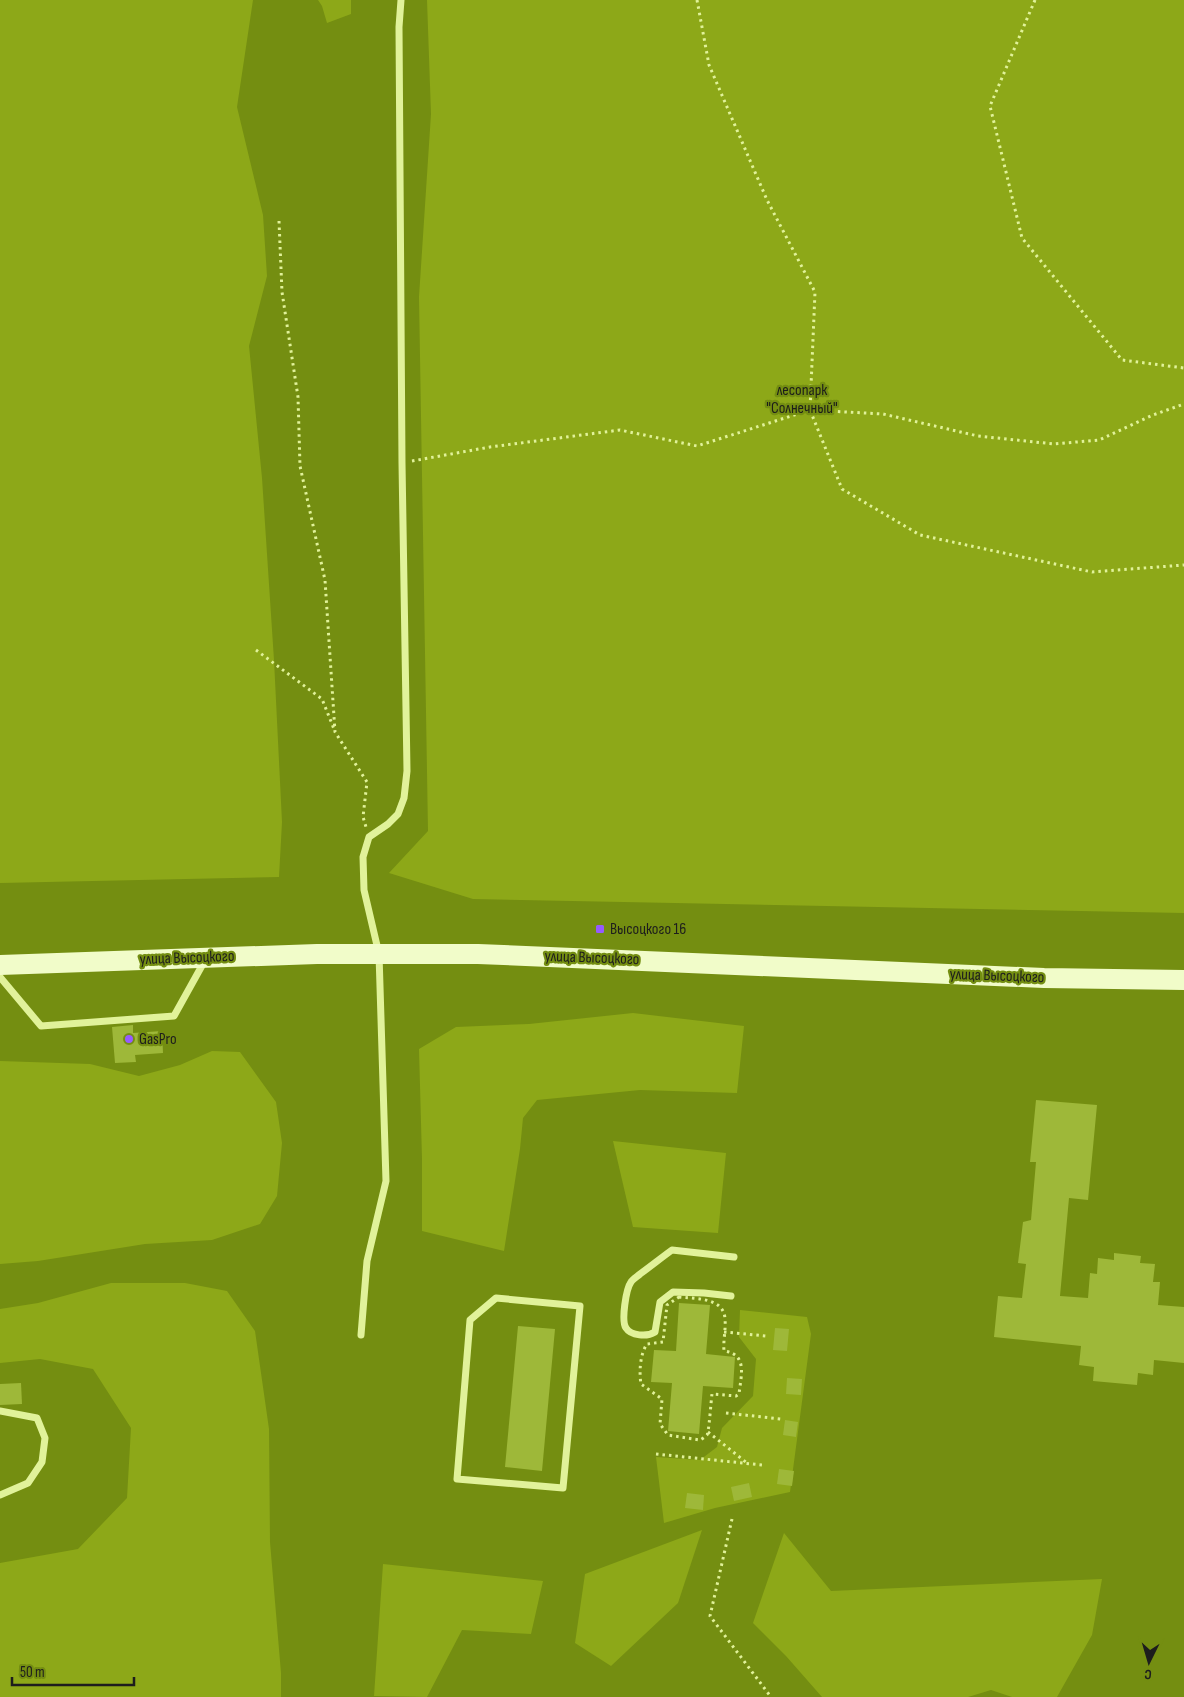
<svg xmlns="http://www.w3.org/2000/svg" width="1184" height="1697" viewBox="0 0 1184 1697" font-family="'Sofia Sans Condensed',sans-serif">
	<rect width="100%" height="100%" fill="#748e11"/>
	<!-- green -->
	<g fill="#8da818">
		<path d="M0 0H253L237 107 263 215 267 276 249 346 262 478 274 660 282 822 279 877 0 883Z"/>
		<path d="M318 0H351V14L327 23 322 6Z"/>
		<path d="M427 0H1184V913L473 899 389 873 428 831 419 297 431 114Z"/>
		<path d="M633 1013 744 1026 737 1093 640 1090 537 1100 523 1118 520 1149 504 1251 422 1231V1159L419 1049 456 1027 529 1024Z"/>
		<path d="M212 1051 240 1052 276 1102 282 1143 277 1196 260 1224 212 1240 145 1244 38 1261 0 1264V1061L90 1064 139 1076 180 1065Z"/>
		<path d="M613 1141 726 1153 718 1233 633 1227Z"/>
		<path d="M111 1283H185L227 1291 255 1331 269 1429 270 1542 281 1673V1697H0V1563L78 1549 127 1498 131 1428 93 1369 40 1359 0 1363V1309L38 1303Z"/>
		<path d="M740 1310 807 1317 811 1334 790 1492 715 1508 664 1523 656 1457 700 1460 717 1447 722 1428 753 1396 756 1359 739 1337Z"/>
		<path d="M702 1530 678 1603 611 1666 575 1643 585 1574Z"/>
		<path d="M784 1533 831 1591 1102 1579 1092 1635 1057 1697H1012L991 1690 968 1697H822L786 1656 753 1623Z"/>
		<path d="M383 1564 543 1581 531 1634 462 1630 427 1697 374 1696Z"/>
	</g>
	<!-- building -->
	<g fill="#9eb839">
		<path d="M133 1025V1033L162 1031 163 1053 135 1055 136 1062 115 1063 112 1027Z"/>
		<path d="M1036 1100 1097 1105 1088 1200 1069 1198 1060 1296 1088 1298 1090 1273 1097 1274 1098 1258 1114 1260V1253L1141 1256 1140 1263 1155 1264 1153 1282H1160L1158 1305 1184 1307V1363L1154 1360 1153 1375 1138 1373 1137 1385 1093 1381 1094 1367 1079 1365 1081 1346 994 1337 998 1296 1022 1298 1026 1264 1018 1263 1023 1222 1031 1220 1036 1162H1030Z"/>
		<path d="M679 1303 710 1305 706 1354 735 1357 733 1388 703 1386 699 1434 668 1431 672 1383 651 1382 654 1350 676 1351Z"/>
		<path d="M518 1326 555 1329 542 1471 505 1467Z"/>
		<path d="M775 1328 789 1329 787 1351 773 1350Z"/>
		<path d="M787 1378 802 1379 801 1395 786 1394Z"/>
		<path d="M21 1383 22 1404 0 1405V1384Z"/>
		<path d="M785 1420 798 1422 796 1437 783 1435Z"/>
		<path d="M779 1469 794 1471 792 1486 777 1484Z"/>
		<path d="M749 1483 752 1497 734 1501 731 1487Z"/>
		<path d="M687 1493 704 1495 703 1510 685 1508Z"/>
	</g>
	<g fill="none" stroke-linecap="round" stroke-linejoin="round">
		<!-- path -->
		<g stroke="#e1f29a" stroke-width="3" stroke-dasharray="2.5 4" stroke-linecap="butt">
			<path d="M697 0 709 65 767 200 815 292 810 410 842 489 920 535 1092 572 1184 565"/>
			<path d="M1035 0 990 106 1022 238 1122 360 1184 368"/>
			<path d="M279 221 282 292 298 397 300 466 325 580 335 732 367 782 363 817 366 827"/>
			<path d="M412 461 490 447 620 430 697 446 810 410 883 414 978 436 1054 444 1099 440 1153 415 1184 404"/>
			<path d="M256 650 322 699 334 729"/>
			<path d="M679 1297C695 1299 724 1297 725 1319 726 1329 723 1341 724 1351 748 1354 741 1376 739 1394L736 1396 712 1394C711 1401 709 1432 707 1435 705 1437 702 1439 700 1440L668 1435 660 1424 662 1399 641 1384C639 1372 640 1354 647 1344L663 1342 667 1305Z"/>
			<path d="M724 1332 766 1336"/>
			<path d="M726 1413 781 1419"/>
			<path d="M708 1432 747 1463"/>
			<path d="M656 1454 762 1465"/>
			<path d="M732 1519 710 1616 771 1697"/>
		</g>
		<!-- service -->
		<g stroke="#e1f29a" stroke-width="7">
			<path d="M0 977 41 1026 174 1016 204 962"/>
			<path d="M731 1296 704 1293 673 1292 660 1302 655 1332C647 1337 631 1336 626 1328 621 1321 626 1289 631 1282 633 1279 638 1276 640 1274 651 1266 661 1258 672 1250L734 1257"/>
			<path d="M496 1298 580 1306 563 1488 457 1479 470 1320Z"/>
			<path d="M361 1335 367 1261 386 1181 379 954 364 890 363 857 369 837 388 824 398 814 404 798 407 771 402 463 399 27 401 0"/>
			<path d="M0 1411 37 1418 45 1438 42 1462 28 1483 0 1495"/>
		</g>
		<!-- secondary -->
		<path stroke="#f1fcc9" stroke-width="20" d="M0 965 317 954H478L1044 978 1184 980"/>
	</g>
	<!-- markers -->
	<g fill="#955bff" stroke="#748e11" stroke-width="2">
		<rect x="595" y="924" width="10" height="10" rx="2.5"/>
		<circle cx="129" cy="1039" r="5"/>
	</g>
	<g text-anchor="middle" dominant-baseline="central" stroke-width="4.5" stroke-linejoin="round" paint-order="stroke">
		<!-- park labels -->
		<g font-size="16" fill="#1c1d1a" stroke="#748e11">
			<text x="802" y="390">лесопарк<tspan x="802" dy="18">"Солнечный"</tspan></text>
		</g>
		<!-- poi labels -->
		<g font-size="16" fill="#1d1d1d" stroke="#748e11" text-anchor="start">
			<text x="610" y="929">Высоцкого 16</text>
			<text x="139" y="1039">GasPro</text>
		</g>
		<!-- street labels -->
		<g font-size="16" fill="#1d1d1d" stroke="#748e11">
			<text transform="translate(187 958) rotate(-2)">улица Высоцкого</text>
			<text transform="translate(592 958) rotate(2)">улица Высоцкого</text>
			<text transform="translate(997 976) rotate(2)">улица Высоцкого</text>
		</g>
	</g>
	<!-- north arrow -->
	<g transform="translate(1149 1662) rotate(185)" stroke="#748e11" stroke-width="4" paint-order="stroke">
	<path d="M0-4L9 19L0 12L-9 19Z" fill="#1d1d1d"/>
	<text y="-8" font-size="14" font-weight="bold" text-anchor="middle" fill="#1d1d1d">С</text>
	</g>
	<!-- scale -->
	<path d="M12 1677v8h122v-8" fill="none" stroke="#1d1d1d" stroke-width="2.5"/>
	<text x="20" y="1677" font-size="15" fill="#1d1d1d" stroke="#748e11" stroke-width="4" paint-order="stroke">50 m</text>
</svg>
